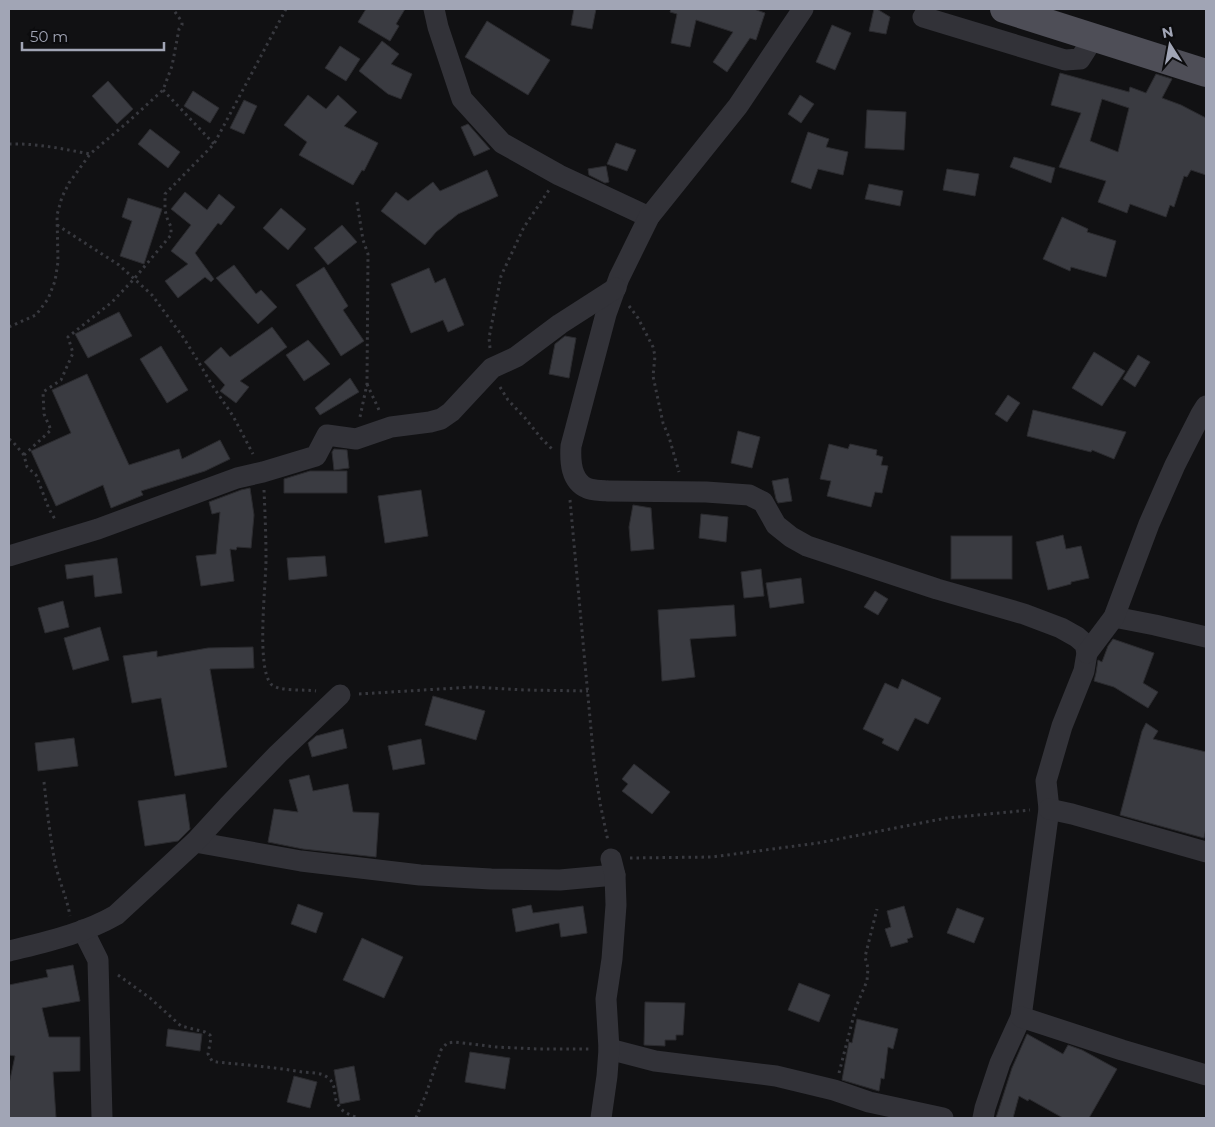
<svg xmlns="http://www.w3.org/2000/svg" width="1215" height="1127" viewBox="0 0 1215 1127" font-family="Montserrat,sans-serif">
	<rect width="100%" height="100%" fill="#111113"/>
	<!-- building -->
	<g fill="#3a3b41" stroke="#2b2b2f" fill-rule="evenodd">
		<path d="M366 9H405L396 24 399 26 390 41 358 22Z"/>
		<path d="M574 9H596L592 29 571 25Z"/>
		<path d="M671 9H754L765 13 756 40 750 38 727 72 713 62 733 32 696 20 690 47 671 43 677 14 670 12Z"/>
		<path d="M874 9H877L890 17 886 34 869 31Z"/>
		<path d="M487 21 550 60 528 95 465 57Z"/>
		<path d="M832 25 851 33 835 70 816 62Z"/>
		<path d="M382 41 399 54 391 64 412 74 401 99 388 94 359 71Z"/>
		<path d="M340 46 360 59 346 81 325 68Z"/>
		<path d="M1060 73 1129 92 1130 87 1146 93 1156 74 1172 79 1162 98 1181 105 1206 118V175L1191 170 1187 177 1184 176 1174 207 1170 205 1166 217 1130 204 1127 213 1098 202 1106 181 1059 167 1081 113 1051 105ZM1102 99 1129 108 1118 152 1090 141Z"/>
		<path d="M108 81 133 109 117 124 92 96Z"/>
		<path d="M193 91 219 108 210 123 184 106Z"/>
		<path d="M308 95 326 109 338 95 357 112 344 126 378 143 364 171 362 170 353 185 299 155 307 142 284 125Z"/>
		<path d="M800 95 814 104 801 123 788 114Z"/>
		<path d="M244 100 257 106 244 134 230 128Z"/>
		<path d="M867 110 906 112 904 150 865 148Z"/>
		<path d="M468 124 490 149 474 156 461 127Z"/>
		<path d="M150 129 180 152 168 168 138 144Z"/>
		<path d="M808 132 829 139 826 147 848 152 843 175 818 169 811 189 791 182Z"/>
		<path d="M616 143 636 150 627 171 607 164Z"/>
		<path d="M1014 157 1055 168 1051 183 1010 167Z"/>
		<path d="M606 166 609 182 605 183 589 175 588 169Z"/>
		<path d="M947 169 979 174 975 196 943 190Z"/>
		<path d="M487 170 498 196 458 214 436 232 425 245 381 211 396 192 408 201 433 182 440 191Z"/>
		<path d="M869 184 903 191 900 206 865 199Z"/>
		<path d="M185 192 207 210 219 194 235 207 221 225 218 223 195 253 214 279 211 282 205 277 178 298 165 281 188 264 171 251 191 225 171 209Z"/>
		<path d="M128 198 162 209 144 264 120 256 132 221 122 217Z"/>
		<path d="M281 208 306 229 288 250 263 228Z"/>
		<path d="M1062 217 1088 229 1087 232 1116 241 1106 277 1071 267 1070 271 1043 259Z"/>
		<path d="M342 225 357 242 328 265 314 248Z"/>
		<path d="M234 265 256 294 261 290 277 307 258 324 216 278Z"/>
		<path d="M324 267 348 306 343 310 364 341 341 356 296 285Z"/>
		<path d="M429 268 435 283 445 278 464 325 448 332 443 320 411 333 391 284Z"/>
		<path d="M119 312 132 336 88 358 75 334Z"/>
		<path d="M272 327 287 347 240 381 249 387 236 403 220 391 225 385 204 362 221 347 230 357Z"/>
		<path d="M565 336 576 338 569 378 549 374 555 344Z"/>
		<path d="M308 340 330 364 304 381 286 355Z"/>
		<path d="M161 346 188 390 167 403 140 359Z"/>
		<path d="M1094 352 1125 371 1102 406 1072 388Z"/>
		<path d="M1138 355 1150 362 1135 387 1123 379Z"/>
		<path d="M87 374 129 465 179 449 182 459 220 440 230 459 205 471 141 491 143 495 111 508 103 485 56 506 31 451 71 433 52 390Z"/>
		<path d="M350 378 359 392 320 415 315 408Z"/>
		<path d="M1008 395 1020 403 1007 422 995 414Z"/>
		<path d="M1033 410 1126 432 1114 459 1092 450 1091 452 1027 436Z"/>
		<path d="M738 431 760 437 752 468 731 463Z"/>
		<path d="M829 444 848 449 850 444 877 450 876 455 883 457 881 465 888 466 882 493 875 492 871 507 827 496 831 481 820 479Z"/>
		<path d="M334 449 347 450 349 468 334 470 332 452Z"/>
		<path d="M310 471H347V493H284V479Z"/>
		<path d="M788 478 792 501 778 503 776 499 772 481Z"/>
		<path d="M250 488 254 515 251 548 237 547 236 550 230 549 234 581 201 586 196 556 216 554 220 512 212 514 209 502 241 490Z"/>
		<path d="M421 490 428 536 385 543 378 496Z"/>
		<path d="M633 505 651 508 654 549 631 551 629 527Z"/>
		<path d="M701 514 728 517 726 542 699 538Z"/>
		<path d="M1063 535 1066 549 1081 546 1089 578 1071 582V584L1048 590 1036 542Z"/>
		<rect x="951" y="536" width="61" height="43"/>
		<path d="M325 556 327 576 289 580 287 558Z"/>
		<path d="M117 558 122 593 95 597 93 575 67 579 65 565Z"/>
		<path d="M761 569 764 596 744 598 741 572Z"/>
		<path d="M801 578 804 603 770 608 766 583Z"/>
		<path d="M875 591 888 599 878 615 864 607Z"/>
		<path d="M63 601 69 627 45 633 38 608Z"/>
		<path d="M734 605 736 636 690 639 695 677 662 681 658 610Z"/>
		<path d="M100 627 109 660 73 670 64 638Z"/>
		<path d="M1113 639 1154 653 1143 683 1158 692 1148 708 1114 687 1094 681 1096 673 1098 660 1102 662 1108 646Z"/>
		<path d="M253 647 254 668 210 669 227 767 175 776 161 698 132 703 123 656 157 651V657L208 648Z"/>
		<path d="M902 679 941 698 928 724 915 718 898 751 882 743 884 739 863 729 885 683 898 689Z"/>
		<path d="M433 696 485 711 476 740 425 725Z"/>
		<path d="M1146 723 1158 731 1153 739 1206 752V828L1204 838 1120 815 1142 731Z"/>
		<path d="M343 729 347 748 312 757 308 743 316 736Z"/>
		<path d="M74 738 78 766 38 771 35 743Z"/>
		<path d="M421 739 425 764 393 770 388 746Z"/>
		<path d="M634 764 670 792 652 814 622 791 628 784 622 779Z"/>
		<path d="M309 775 313 791 348 784 353 812 379 813 376 857 303 849 268 842 274 809 298 812 289 780Z"/>
		<path d="M185 794 190 829 178 841 145 846 138 801Z"/>
		<path d="M298 904 323 913 316 933 291 924Z"/>
		<path d="M531 905 533 913 583 906 587 933 561 937 559 923 516 932 512 909Z"/>
		<path d="M904 906 913 937 907 939 908 942 891 947 885 929 891 927 887 911Z"/>
		<path d="M957 908 984 918 974 943 947 933Z"/>
		<path d="M362 938 403 957 384 998 343 980Z"/>
		<path d="M73 965 80 1001 42 1008 49 1037H80V1071L53 1072 56 1118H9V1084L15 1056 9 1055V985L48 977 46 970Z"/>
		<path d="M799 983 830 995 819 1022 788 1010Z"/>
		<path d="M645 1002 685 1003 683 1035H676V1040H665V1046L644 1045Z"/>
		<path d="M857 1019 898 1029 893 1049 888 1047 884 1079 881 1078 879 1091 842 1080 849 1042 852 1043Z"/>
		<path d="M168 1029 202 1034 200 1051 166 1046Z"/>
		<path d="M1027 1034 1063 1054 1068 1045 1082 1050 1117 1069 1089 1118H1063L1029 1099 1028 1101 1019 1096 1013 1118H996L1012 1068Z"/>
		<path d="M470 1052 510 1058 505 1089 465 1082Z"/>
		<path d="M354 1066 360 1100 340 1104 334 1070Z"/>
		<path d="M294 1076 317 1082 310 1108 287 1102Z"/>
	</g>
	<g fill="none" stroke-linecap="round" stroke-linejoin="round">
		<!-- path -->
		<g stroke="#38393f" stroke-width="3" stroke-dasharray="2.5 4" stroke-linecap="butt">
			<path d="M163 90 214 144"/>
			<path d="M9 144C36 143 63 149 90 154"/>
			<path d="M357 202 363 240 368 254 367 384 360 417"/>
			<path d="M57 225 119 265 152 295 183 337 198 361 212 385 233 416 253 454"/>
			<path d="M629 306 638 318 653 347 655 356 653 376 663 423 669 437 679 472"/>
			<path d="M9 327 36 315 48 299 55 281 58 262 57 215 62 197 69 183 90 154 129 121 163 90 172 66 179 29 182 25V22L173 9"/>
			<path d="M490 348 489 338 501 276 524 227 549 190"/>
			<path d="M367 384 379 410"/>
			<path d="M500 387 508 400 525 418 541 438 552 449"/>
			<path d="M9 439 13 442 24 455 27 467 36 475 49 509 56 521"/>
			<path d="M24 455 51 430 44 414 43 392 61 380 73 353 68 337 112 302 134 279 171 235V227L167 218 165 210V194L214 144 286 9"/>
			<path d="M264 490C265 513 266 536 266 559 266 585 256 667 271 684 279 692 304 689 316 691"/>
			<path d="M570 500 594 762 600 803 608 841"/>
			<path d="M359 694 473 687 525 690 588 691"/>
			<path d="M44 782C47 809 50 837 55 863 59 881 67 898 70 916"/>
			<path d="M630 858 712 857 818 843 947 818 1030 810"/>
			<path d="M118 975 150 998 181 1026 205 1032 210 1035 211 1038 208 1054 212 1061 217 1062C245 1065 274 1067 302 1072 310 1073 322 1072 328 1078 338 1085 332 1097 339 1106 343 1113 351 1115 358 1118"/>
			<path d="M839 1073 856 1007 867 981 868 968 865 957 877 909"/>
			<path d="M416 1118 426 1094 441 1050 447 1043 455 1042 496 1047 538 1049H589"/>
		</g>
		<!-- minor -->
		<g stroke="#323238" stroke-width="21">
			<path d="M434 9 438 27 462 99 502 143 559 175 649 217"/>
			<path d="M803 9 738 106 649 217 619 278 606 314 571 446C570 462 571 481 587 488 593 491 601 490 607 491L706 492 749 495 763 502 776 525 791 537 807 546 937 589 1024 614 1061 628 1077 637 1085 644 1087 653 1084 671 1062 726 1046 781 1049 809 1021 1017 1000 1063 985 1108 983 1118"/>
			<path d="M923 17 1065 60 1080 59 1094 37"/>
			<path d="M9 556 98 529 237 478 263 472 316 456 327 435 356 439 391 427 430 422 441 419 451 412 492 368 516 357 560 324 616 288"/>
			<path d="M1114 617 1155 625 1206 637"/>
			<path d="M1087 653 1114 617 1149 524 1175 465 1201 414 1206 406"/>
			<path d="M1049 809 1072 814 1206 852"/>
			<path d="M195 842 301 861 420 875 491 879 560 880 615 875"/>
			<path d="M83 930 98 960 102 1118"/>
			<path d="M9 951C45 942 83 934 116 915L195 842 228 806 278 754 340 695"/>
			<path d="M1021 1017 1122 1050 1206 1075"/>
			<path d="M609 1049 655 1061 776 1076 834 1090 869 1102 943 1118"/>
			<path d="M601 1118 607 1076 609 1049 606 999 612 959 616 905 615 875 611 859"/>
		</g>
		<!-- primary -->
		<path stroke="#4e4e57" stroke-width="28" d="M1004 9 1206 73"/>
	</g>
	<!-- border -->
	<rect width="1215" height="1127" fill="none" stroke="#a1a5b5" stroke-width="20"/>
	<!-- north arrow -->
	<g transform="translate(1170 45) rotate(349)" stroke="#0c0c0e" stroke-width="4" paint-order="stroke">
	<path d="M0-4L9 19L0 12L-9 19Z" fill="#a1a5b5"/>
	<text y="-8" font-size="14" font-weight="bold" text-anchor="middle" fill="#a1a5b5">N</text>
	</g>
	<!-- scale -->
	<path d="M22 42v8h142v-8" fill="none" stroke="#a1a5b5" stroke-width="2.5"/>
	<text x="30" y="42" font-size="15" fill="#a1a5b5" stroke="#0c0c0e" stroke-width="4" paint-order="stroke">50 m</text>
</svg>
